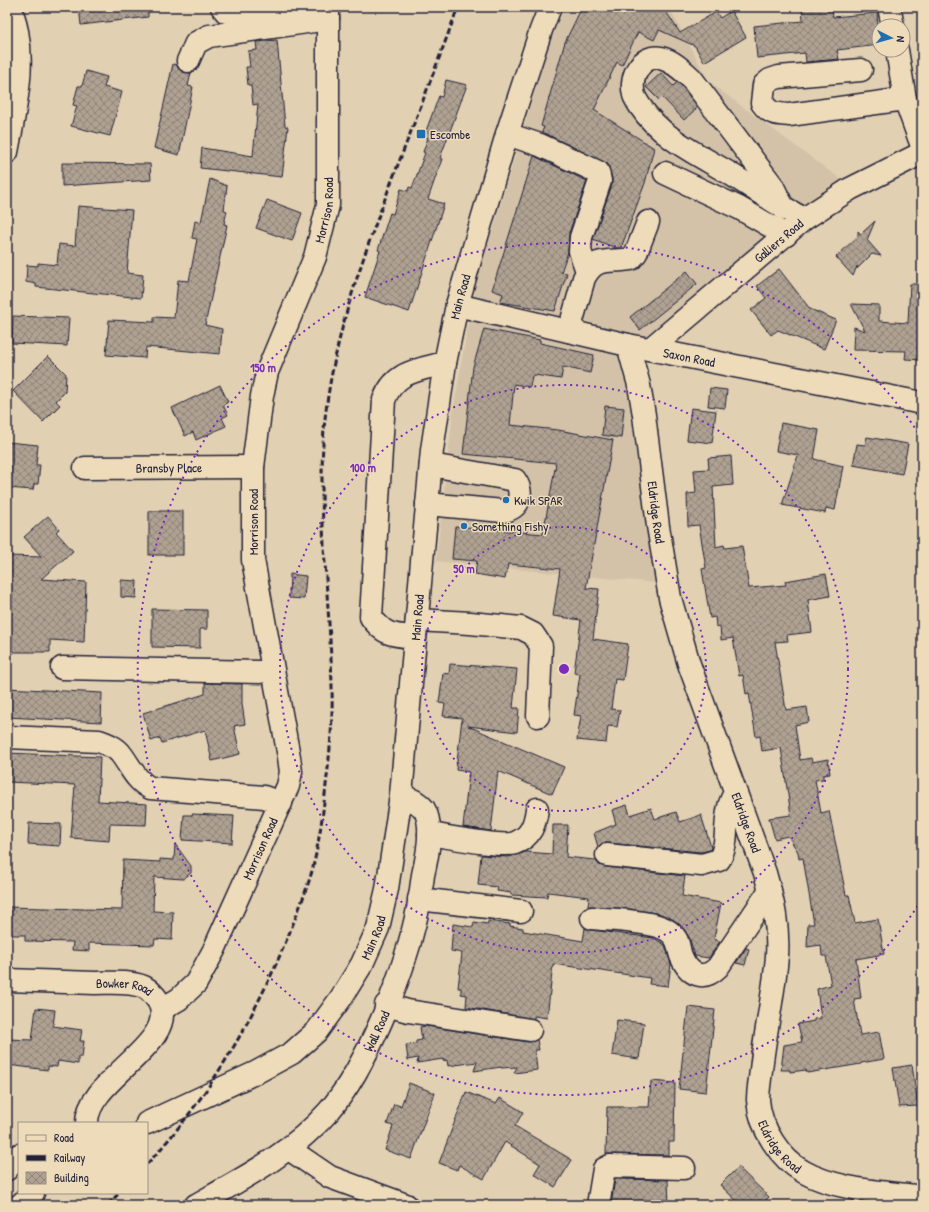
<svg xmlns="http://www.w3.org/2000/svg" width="929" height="1212" viewBox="0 0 929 1212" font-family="'Patrick Hand',sans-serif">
	<defs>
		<pattern id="building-cross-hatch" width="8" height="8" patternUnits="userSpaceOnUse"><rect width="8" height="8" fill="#afa292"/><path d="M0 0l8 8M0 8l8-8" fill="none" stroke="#8e8478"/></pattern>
	</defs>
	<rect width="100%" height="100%" fill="#e2d0b2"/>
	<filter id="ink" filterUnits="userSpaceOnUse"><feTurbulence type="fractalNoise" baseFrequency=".025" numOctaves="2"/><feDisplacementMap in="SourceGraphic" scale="8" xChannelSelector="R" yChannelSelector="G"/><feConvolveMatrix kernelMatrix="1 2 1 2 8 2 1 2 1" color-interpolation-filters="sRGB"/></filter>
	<g filter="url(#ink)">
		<!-- built -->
		<path fill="#d3c2a8" d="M560 7H669L709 82 843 181 642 339 656 583 436 561 453 412 473 296Z"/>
		<!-- building -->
		<g fill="url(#building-cross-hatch)" stroke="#22223b">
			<path d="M79 7H148V17L81 25Z"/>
			<path d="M582 7H663L680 33 716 12 720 18 731 11 746 37 704 62 695 46 659 30 654 40 638 32 622 65 617 62 594 110 654 148 645 183 621 248H616L593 239 612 185V178L608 164 542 132 544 127 541 126 565 42Z"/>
			<path d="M802 7H832L833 17 877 13 879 45 837 50 839 59 806 62 805 53 757 58 754 26 803 21Z"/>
			<path d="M277 40 285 126 288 127 282 177 200 168 202 148 253 156 258 104 253 105 251 85H248L246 67H250L248 51 257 50 256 42Z"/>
			<path d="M173 64 177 65 183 72 191 73 188 86 193 87 179 155 154 148Z"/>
			<path d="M86 71 107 77 104 87 122 92 110 136 71 126 77 106 73 105 78 86H82Z"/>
			<path d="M661 73 673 86 677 82 682 86 698 107 684 120 662 97 659 100 646 87Z"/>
			<path d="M446 80 467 85 440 158 442 159 428 199 444 204 409 312 365 297 380 251 378 250 390 213 393 214 401 189 408 191 409 187 412 188 425 153 423 152 428 138 424 136 439 96 442 97Z"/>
			<path d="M534 156 587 181 569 233 568 252 561 272 567 273 555 311 500 302 503 294 492 290Z"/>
			<path d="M62 163 150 164 151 180 62 186Z"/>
			<path d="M210 179 227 186 224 210 227 211 224 224 227 225 205 325 222 329 220 354 146 347 145 358 106 355 109 320 154 322V317L174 318 178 280 189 281 197 239 192 238 195 221 201 222Z"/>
			<path d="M267 200 302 213 292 241 256 228Z"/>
			<path d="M78 206 132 210 127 273 143 275 141 298 36 287V284L26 282 27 265 38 266V263L57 265 59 244 75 246Z"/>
			<path d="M875 221 867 240 881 256 872 254 857 269V266L853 276 836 257 858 236V231L861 234Z"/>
			<path d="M779 269 810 309 836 320 824 349 778 330 771 335 751 310 766 298 757 286Z"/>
			<path d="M687 271 697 284 640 330 630 317Z"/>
			<path d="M910 284H922V360L905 359 906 351 853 350 854 327 865 331 851 304 879 305V321L908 323Z"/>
			<path d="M13 316 69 318 67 346 12 343Z"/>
			<path d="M484 329 540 340V343L594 355 590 373 563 367 561 379 534 375 532 376 530 387 514 384 510 425 558 430 613 440 586 588 599 589 593 639 628 644 623 680 615 679 611 709 620 710 617 727 608 726 606 743 577 740 581 716 574 715 580 674 574 673 581 620 553 616 560 569 508 564 505 579 475 574 477 561 452 559 455 526 543 534 556 463 463 454 473 367Z"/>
			<path d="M48 356 66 374 65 392 56 401 60 405 43 422 13 391Z"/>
			<path d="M220 385 228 402 223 405 228 415 222 418 226 426 196 440 193 432 185 436 172 408Z"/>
			<path d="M710 388 727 390 725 408 708 406Z"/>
			<path d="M605 406 624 408 621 438 602 435Z"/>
			<path d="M691 408 716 411 712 443 687 440Z"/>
			<path d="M781 423 819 430 814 459 843 466 835 510 826 508 825 513 782 505 798 455 776 451Z"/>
			<path d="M867 437 908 444 902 474 853 465 857 444 865 445Z"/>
			<path d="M7 442 38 445 36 465H40L38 484H34L33 490 7 488Z"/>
			<path d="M731 456 733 485 713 487 716 547 724 545 725 548 742 546 749 588 786 585 785 581 826 574 830 596 808 600 812 632 787 635 788 641 775 642 786 710 807 707 809 722 795 725 800 760 811 758 812 762 828 759 830 774 823 775V779L815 780 821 813 829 811 846 895H849L855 923 878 919 884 954 856 959 861 998 854 999 860 1035 879 1032 884 1059 861 1063V1064L807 1073 806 1070 790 1072V1070H781L784 1045 802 1042 798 1024 814 1021V1019L821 1018 817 989 831 985 826 956H822L821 945 807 947 808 924H814L803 858 799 859 798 852 788 836 775 839 769 818 791 815 781 748 762 751 760 736 756 737 749 693 746 694 743 675 739 676 733 638 721 640 720 626 716 627 715 617 710 618 702 569 706 568 699 525 688 526 687 494 696 493 694 470 709 469 708 458Z"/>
			<rect x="149" y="511" width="34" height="44"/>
			<path d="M48 516 59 529 56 532 73 551 41 579 86 582 84 642 50 640V652H7V556L42 557 24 537Z"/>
			<path d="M290 574 306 576 304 599 289 598Z"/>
			<path d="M121 580 137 581 136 598 121 597Z"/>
			<path d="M152 609 207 610V629H200V648L152 647Z"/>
			<path d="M450 664 517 669 513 708H519L517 732 468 726 564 767 552 794 498 771 491 831 463 827 469 772 456 770 462 718 443 716 445 704 439 703 443 673 449 674Z"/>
			<path d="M205 683 242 684V704L245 724 234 726 240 754 212 761 205 730 162 743 160 738 151 741 143 713 205 694Z"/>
			<path d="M7 688 102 693 101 722 7 717Z"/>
			<path d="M7 753 100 757 98 801 147 804 146 825 110 824 109 841 71 838 75 785 7 782Z"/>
			<path d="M627 805 630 815 651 808 655 819 676 812 680 822 701 815 711 847 710 850 701 852 608 843H602L598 847 594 833 616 824 612 810Z"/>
			<path d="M192 814 234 816 232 843 182 840 184 815H192Z"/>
			<path d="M29 823 61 824 60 846 28 844Z"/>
			<path d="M553 825H568L566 857 595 860 599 865 606 867 685 876 682 896 721 903 714 939 720 941 709 958 695 956 689 937 683 928 674 920 661 914 631 909 588 906 589 897 548 892 547 897 511 895V893L497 891 498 887 478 885 481 855 508 857 526 852 552 854Z"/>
			<path d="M175 844 191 866V873L183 879 154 877 153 911 173 912 172 940 155 939 154 945 89 943V951L72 950 73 942 25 941V935H7V907L122 910 123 860 160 862V859L174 860Z"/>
			<path d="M488 921 510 924V926L523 928V931L583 941 585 928 591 930 654 938 665 945 671 964 668 986 649 984 650 978 553 964 547 1018 534 1016V1019L466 1007 467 995 461 994V988H458L462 953 451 951 453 924 473 927 474 922 488 924Z"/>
			<path d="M746 948 749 949 745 965 736 963Z"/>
			<path d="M688 1007 715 1010 706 1092 679 1089Z"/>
			<path d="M36 1008 55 1010 53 1026 82 1030 80 1041H84L82 1057H78V1064L58 1061 57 1067 48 1066V1070L7 1065V1039L32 1040Z"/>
			<path d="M617 1020 644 1023 639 1059 612 1055Z"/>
			<path d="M426 1026 528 1042 537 1040 539 1050H535L537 1070 514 1073 517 1067 501 1068V1067L474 1071 477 1062 448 1066 447 1060 443 1061V1059L417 1063 418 1058 408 1060 406 1045 416 1044V1041L422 1040 420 1027Z"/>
			<path d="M912 1065 918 1106 899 1107 893 1068Z"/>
			<path d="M651 1081 675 1083 674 1142H669V1155L606 1154 607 1107H649Z"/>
			<path d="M409 1083 435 1093 411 1159 385 1150 393 1126 387 1124 394 1104 401 1106Z"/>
			<path d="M466 1092 496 1104 500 1098 523 1112 515 1126 572 1160 555 1187 534 1174 540 1164 505 1142 484 1179 459 1165 457 1170 439 1163Z"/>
			<path d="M738 1167 769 1197 761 1205H741L720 1185Z"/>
			<path d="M615 1179 668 1180 669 1205H611Z"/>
		</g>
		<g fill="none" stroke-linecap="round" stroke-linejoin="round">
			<defs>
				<g id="minor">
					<path d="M222 7 226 12H234L283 7"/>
					<path d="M889 7 893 26"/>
					<path d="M897 50 905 99 922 146"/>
					<path d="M188 61 196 43 209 36 328 19"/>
					<path d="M861 70 779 77 770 80 764 85 762 103C770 114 776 114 789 115L905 99"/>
					<path d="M507 134 540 145 598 172 600 181 581 237 580 251 587 271"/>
					<path d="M7 152C16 104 29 54 10 7"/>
					<path d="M665 173 739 208 786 235"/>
					<path d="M784 209 772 185 691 78C682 70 673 61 661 58 641 54 629 77 634 95 635 98 638 103 640 106 661 138 697 154 729 173 754 189 778 205 804 219"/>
					<path id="s1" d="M457 305 628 345 922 403"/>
					<path d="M569 331 584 278C596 255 609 263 631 259L636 253 648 222"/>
					<path id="s2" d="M628 345 639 385 644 415 658 526 670 598 689 664 765 873C773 901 779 926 777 956 774 994 765 1032 761 1070 760 1080 758 1091 758 1100 760 1128 780 1159 804 1172 836 1190 885 1192 922 1197"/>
					<path id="s3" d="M650 349 804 219 850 189 922 153"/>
					<path id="s4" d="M85 468 253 467"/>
					<path d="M427 504 503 511C520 509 524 493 515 480L431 465"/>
					<path d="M417 620 470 623 521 628 533 634 541 646 538 716"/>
					<path d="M415 637C393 635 385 636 371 617L384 400C395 371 418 370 445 363"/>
					<path d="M62 668 260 672 272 670"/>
					<path d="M7 737 99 741C107 744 116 747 121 754 131 767 135 780 150 788L264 797 281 803"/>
					<path d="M429 834C445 836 503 848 515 843 531 837 535 824 537 809"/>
					<path d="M607 855 702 865 719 860C729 844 724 824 729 807 730 802 733 797 735 792"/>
					<path d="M419 899 521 911"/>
					<path d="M592 918C610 920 650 921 665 929 669 931 673 934 676 939 679 944 679 951 681 956 689 975 703 982 718 967L770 890"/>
					<path id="s5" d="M7 980C36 981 66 982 95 983 110 983 130 981 144 987 150 990 155 996 159 1002 180 1043 86 1080 87 1123"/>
					<path d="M386 1005 408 1011 530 1030"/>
					<path id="s6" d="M162 1009 179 999 196 983 214 950 288 786 291 772 289 757 253 560V467L262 396 267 372 315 257 328 205V7"/>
					<path d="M289 1149 330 1177 406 1205"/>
					<path d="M7 1169 19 1155"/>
					<path id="s7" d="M196 1205C244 1178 292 1153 329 1111 366 1068 402 978 415 922 419 907 421 890 423 875 427 858 434 825 424 809 418 801 409 799 401 795"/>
					<path d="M598 1205 604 1169 610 1166 684 1168"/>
				</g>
				<g id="major">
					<path id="s8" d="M147 1123 257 1072 292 1053 317 1031 341 998 362 964 378 928 387 889 401 795 432 450 445 363 457 305 507 134 541 30 550 7"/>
					<path d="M20 1205 33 1193"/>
				</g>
			</defs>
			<!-- minor casing -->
			<use href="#minor" stroke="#22223b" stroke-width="25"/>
			<!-- major casing -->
			<use href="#major" stroke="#22223b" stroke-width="25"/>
			<!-- minor -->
			<use href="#minor" stroke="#eedbb9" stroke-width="22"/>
			<!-- major -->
			<use href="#major" stroke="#eedbb9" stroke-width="22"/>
			<!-- rail -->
			<g stroke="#22223b" stroke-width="3" stroke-dasharray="6 3" stroke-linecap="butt">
				<path d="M147 1164C209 1098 255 1017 289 934 297 914 306 892 312 871 319 843 323 814 326 785 330 753 333 720 332 687 330 597 315 499 326 410 337 324 368 243 399 162 419 111 439 59 458 7"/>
				<path d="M108 1205 119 1193"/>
			</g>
		</g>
	</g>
	<!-- distance rings -->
	<g fill="none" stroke="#7b2cbf" stroke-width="2" stroke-dasharray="2 4">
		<circle cx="564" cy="669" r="142"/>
		<circle cx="564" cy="669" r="284"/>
		<path d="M921 901A426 426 0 1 1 921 437"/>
	</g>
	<!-- markers -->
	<g fill="#1f6fb2" stroke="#eedbb9" stroke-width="1.5">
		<rect x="416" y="129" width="10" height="10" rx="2"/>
		<circle cx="506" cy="500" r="4"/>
		<circle cx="464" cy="526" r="4"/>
	</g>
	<g text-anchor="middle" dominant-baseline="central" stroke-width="3" stroke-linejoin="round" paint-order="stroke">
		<!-- poi labels -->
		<g font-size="13" fill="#22223b" stroke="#eedbb9" text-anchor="start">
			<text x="430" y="134">Escombe</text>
			<text x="514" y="500">Kwik SPAR</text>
			<text x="472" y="526">Something Fishy</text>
		</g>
		<!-- street labels -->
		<g font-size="13" fill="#22223b" stroke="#eedbb9">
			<text stroke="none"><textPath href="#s6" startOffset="852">Morrison Road</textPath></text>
			<text stroke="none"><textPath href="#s3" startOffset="168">Galliers Road</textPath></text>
			<text stroke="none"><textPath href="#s8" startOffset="952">Main Road</textPath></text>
			<text stroke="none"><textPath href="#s1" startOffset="238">Saxon Road</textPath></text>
			<text stroke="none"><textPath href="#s4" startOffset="84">Bransby Place</textPath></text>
			<text stroke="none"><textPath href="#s2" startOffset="170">Eldridge Road</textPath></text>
			<text transform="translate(253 522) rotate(-90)">Morrison Road</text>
			<text stroke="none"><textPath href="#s8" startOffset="628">Main Road</textPath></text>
			<text stroke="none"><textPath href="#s2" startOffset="494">Eldridge Road</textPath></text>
			<text stroke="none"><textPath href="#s6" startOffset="192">Morrison Road</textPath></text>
			<text stroke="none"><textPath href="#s8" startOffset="304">Main Road</textPath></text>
			<text stroke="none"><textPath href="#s5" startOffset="118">Bowker Road</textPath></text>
			<text stroke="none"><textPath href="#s7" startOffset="257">Wall Road</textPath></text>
			<text stroke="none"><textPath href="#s2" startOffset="830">Eldridge Road</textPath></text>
		</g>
	</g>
	<circle cx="564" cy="669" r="6" fill="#7b2cbf" stroke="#eedbb9" stroke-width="2"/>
	<g font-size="12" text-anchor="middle" font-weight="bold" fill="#7b2cbf" stroke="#eedbb9" stroke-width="3" stroke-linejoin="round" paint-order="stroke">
		<text x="263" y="372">150 m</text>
		<text x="363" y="472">100 m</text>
		<text x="464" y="573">50 m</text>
	</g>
	<!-- margin -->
	<rect width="929" height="1212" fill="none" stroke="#eedbb9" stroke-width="24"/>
	<rect x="12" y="12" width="905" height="1188" fill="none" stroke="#22223b" stroke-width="1.5" filter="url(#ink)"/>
	<!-- legend -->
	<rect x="18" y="1122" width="130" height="72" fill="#eedbb9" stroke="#9c9187"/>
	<rect x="26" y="1135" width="20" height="6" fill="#eedbb9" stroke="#9c9187"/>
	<text x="54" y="1142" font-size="12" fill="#22223b">Road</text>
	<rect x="26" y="1155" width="20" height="6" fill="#22223b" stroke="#9c9187"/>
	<text x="54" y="1162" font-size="12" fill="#22223b">Railway</text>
	<rect x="26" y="1172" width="20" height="12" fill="url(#building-cross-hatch)" stroke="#9c9187"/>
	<text x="54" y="1182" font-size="12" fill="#22223b">Building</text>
	<!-- north arrow -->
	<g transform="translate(891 38) rotate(96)"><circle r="19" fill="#eedbb9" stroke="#9c9187"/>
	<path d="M0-3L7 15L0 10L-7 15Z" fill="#1f6fb2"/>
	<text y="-6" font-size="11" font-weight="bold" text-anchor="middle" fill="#22223b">N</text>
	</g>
</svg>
